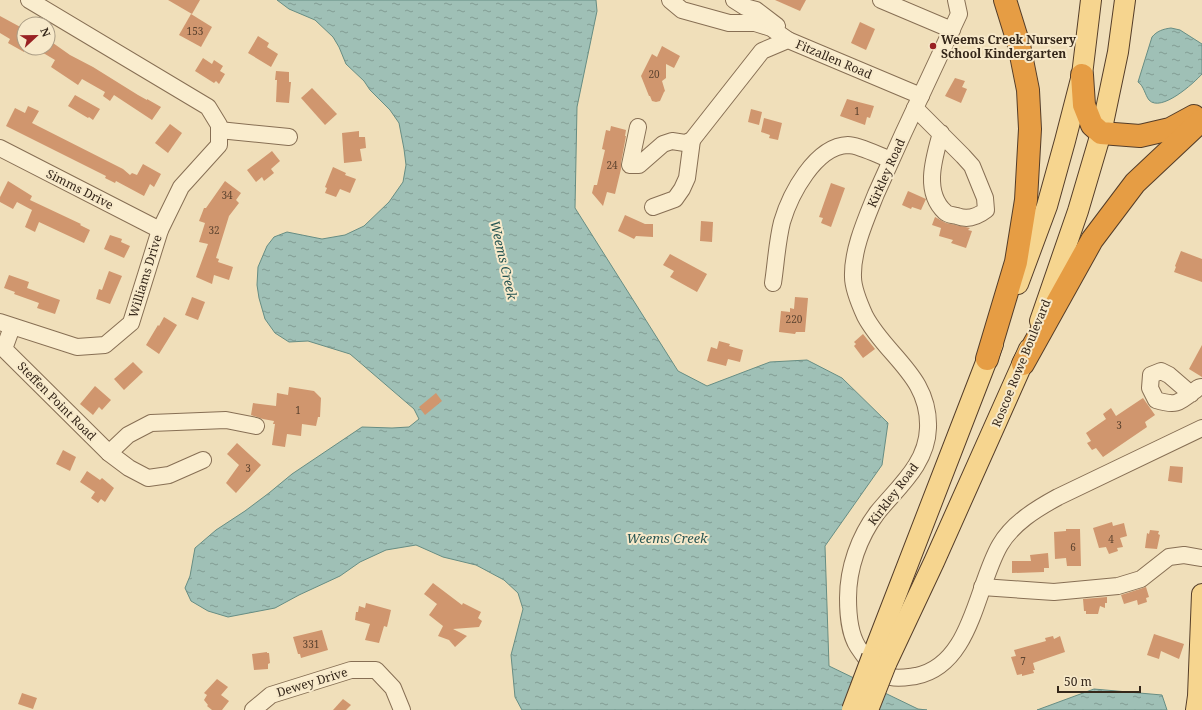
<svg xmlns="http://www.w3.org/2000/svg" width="1202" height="710" viewBox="0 0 1202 710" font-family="'Noto Serif',serif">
	<defs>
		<pattern id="water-ripples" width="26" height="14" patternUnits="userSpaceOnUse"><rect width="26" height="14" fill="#9fc0b6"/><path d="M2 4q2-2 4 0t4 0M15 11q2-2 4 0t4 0" fill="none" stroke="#829c93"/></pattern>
	</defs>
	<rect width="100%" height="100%" fill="#f0dfba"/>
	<!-- water -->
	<g fill="url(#water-ripples)" stroke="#678d83">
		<path d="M277 0H596L597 11 577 107 575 208 678 371 707 386 770 362 807 360 842 378 888 423 882 465 825 546 829 666 918 709 927 710H522L515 697 511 655 523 609 518 593 504 580 476 565 443 557 416 545 386 550 360 562 340 576 299 595 275 608 228 617 208 611 191 601 185 588 190 576 195 548 216 530 245 511 269 493 292 474 362 427 392 428 409 427 419 419 414 409 350 354 308 341 289 342 275 333 265 319 259 298 257 285 258 267 267 246 274 237 287 232 322 239 345 235 364 226 389 202 403 182 406 165 404 149 399 123 390 110 370 90 364 81 346 64 339 47 333 37 315 20 289 9Z"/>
		<path d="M1171 28 1180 30 1202 44V74C1194 83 1161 113 1149 100 1145 95 1144 86 1138 82L1152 37C1157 31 1163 29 1171 28Z"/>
		<path d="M1094 689 1162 695 1167 710H1037Z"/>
	</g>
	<!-- building -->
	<g fill="#d0966e">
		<path d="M168 0H200L192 14Z"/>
		<path d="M775 0H806L800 11Z"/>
		<path d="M191 14 212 27 201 47 179 35Z"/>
		<path d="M0 16 24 29V52L8 43 10 39 0 33Z"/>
		<path d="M860 22 875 29 866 50 851 43Z"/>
		<path d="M258 36 269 43 267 47 278 54 271 67 248 53Z"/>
		<path d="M53 43 70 55 93 67 138 95 147 100V99L161 107 152 120 114 95 110 101 103 96 105 92 82 79 78 85 51 67 55 60 35 48H50Z"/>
		<path d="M662 46 680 56 674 68 666 64V78L662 81 665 91 664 92 660 101 656 102 652 101 650 96H649L641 76 652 54 657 57Z"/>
		<path d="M203 58 212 64 214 60 223 66 220 71 225 74 219 84 216 81 214 83 195 71Z"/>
		<path d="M276 71 289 72V82H291L289 103 276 102 277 80H275Z"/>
		<path d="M955 78 965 81 962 87 967 89 961 103 945 96Z"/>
		<path d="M312 88 337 114 325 125 301 98Z"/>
		<path d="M75 95 100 109 93 120 89 117 88 118 68 106Z"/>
		<path d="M847 99 874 106 870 118 867 117 865 125 840 116Z"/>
		<path d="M28 106 39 111 32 123 123 169 130 175 132 173 137 175 143 164 161 174 154 187 150 184 144 196 116 181 115 183 105 178 106 176 6 126 15 108 25 113Z"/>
		<path d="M751 109 762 112 759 125 748 122Z"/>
		<path d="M764 118 782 123 778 140 769 138 770 135 761 132Z"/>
		<path d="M170 124 182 133 168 153 155 143Z"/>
		<path d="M611 126 626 130 625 136H626L621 163V169L615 194 607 192 603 206 592 193 594 185H597L605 150 602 149 606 130 610 131Z"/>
		<path d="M359 131V137H365L366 148 360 149 362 161 344 163 342 133Z"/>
		<path d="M272 151 280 161 271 169 274 173 264 181 262 177 256 182 247 170Z"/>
		<path d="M333 167 346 173 345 175 356 179 350 193 340 189 336 197 325 193 327 188 325 187Z"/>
		<path d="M8 181 32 196 30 200 81 224 80 225 90 230 84 243 39 222 35 232 25 227 32 210 17 202 13 209 0 202V197Z"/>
		<path d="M225 181 241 193 236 200 239 203 229 216 216 258 219 259 218 262 233 267 229 280 214 275 212 284 196 277 208 244 199 242 205 223 199 221 204 208H206Z"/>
		<path d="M831 183 845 188 831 227 821 223 823 218 819 217Z"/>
		<path d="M908 191 926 199 921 210 912 207 911 209 902 205Z"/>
		<path d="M625 215 645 224H653V237L636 236 634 239 618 231Z"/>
		<path d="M935 217 946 223 970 228 968 230 972 231 966 248 951 243 953 240 939 236 941 228 932 225Z"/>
		<path d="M701 221 713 222 712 242 700 241Z"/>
		<path d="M110 235 122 239 121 242 130 246 124 258 104 249Z"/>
		<path d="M1181 251 1202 259V282L1174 272 1176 267 1175 266Z"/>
		<path d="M670 254 707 274 697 292 670 277 674 271 663 265Z"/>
		<path d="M109 271 122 276 110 304 96 299 99 289 102 290Z"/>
		<path d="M9 275 29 282 27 288 60 300 55 314 37 308 39 303 14 294 15 292 4 288Z"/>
		<path d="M192 297 205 302 198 320 185 315Z"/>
		<path d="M795 297 808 298 805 332H796L795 334 779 332 781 311 790 312V308L794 309Z"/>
		<path d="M164 317 177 325 159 354 146 345 158 325 159 326Z"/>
		<path d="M863 334 875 349 863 358 854 346 856 344 854 342Z"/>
		<path d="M719 341 730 344 729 346 743 350 740 362 728 359 726 366 707 361 711 347 717 349Z"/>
		<path d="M1202 345V377L1189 369Z"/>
		<path d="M133 362 143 372 124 390 114 379Z"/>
		<path d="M95 386 111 400 102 410 99 407 93 415 80 404Z"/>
		<path d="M289 387 314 391 321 398 320 417H318L316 426 302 424 301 436 287 434 285 447 272 445 275 424H273L274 421 263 419 251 415 253 403 276 406 277 393 288 395Z"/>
		<path d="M436 393 442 401 425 415 419 407Z"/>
		<path d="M1143 398 1155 415 1145 422 1147 427 1103 457 1096 448 1092 450 1087 443 1091 441 1086 433 1106 419 1103 414 1111 408 1116 416Z"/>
		<path d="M237 443 261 465 236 493 226 483 239 465 227 454Z"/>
		<path d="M63 450 76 457 70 471 56 464Z"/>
		<path d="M1170 466 1183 467 1182 483 1168 481Z"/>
		<path d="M87 471 100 480 102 478 114 488 105 502 101 499 98 503 91 498 95 492 80 482Z"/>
		<path d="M1112 522 1113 526 1124 523 1127 536 1120 538 1123 547 1117 548 1118 551 1109 554 1106 547 1099 548 1093 528Z"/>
		<path d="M1066 529H1080L1081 566H1067L1066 558 1055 559 1054 532 1066 531Z"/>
		<path d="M1150 530 1159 531 1158 534 1160 535 1157 549 1145 548 1147 533 1149 534Z"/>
		<path d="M1048 553 1049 568H1044V572L1012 573V561H1031L1030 555Z"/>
		<path d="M433 583 462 605 463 603 481 612 478 618 482 621 479 627 453 629 467 636 455 647 449 640 438 636 443 626 429 615 437 604 424 594Z"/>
		<path d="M1146 587 1149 597 1146 598 1147 602 1138 605 1137 600 1124 604 1121 595Z"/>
		<path d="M1107 597V603H1105V608L1100 606 1098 614H1086V611H1084L1083 599Z"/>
		<path d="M366 603 391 610 387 627 384 626 379 643 365 640 370 624 355 620 356 612H358L359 606 365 608Z"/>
		<path d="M322 630 328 650 301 658 300 654H298L293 637Z"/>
		<path d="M1154 634 1184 644 1179 659 1161 651 1159 659 1147 655Z"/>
		<path d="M1053 636 1054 639 1060 636 1065 652 1033 663 1035 670H1033L1034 673 1022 676V674L1017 675 1011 657 1016 656 1014 650 1046 641 1045 638Z"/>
		<path d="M267 652V653H269L270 663 268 664V669L254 670 252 654Z"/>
		<path d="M217 679 228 687 221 695 229 701 222 710H212L207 706 208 705 204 700 207 695 204 693Z"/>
		<path d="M22 693 37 698 33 709 18 704Z"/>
		<path d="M343 699 351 705 346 710H333Z"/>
	</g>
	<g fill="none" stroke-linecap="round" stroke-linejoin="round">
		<defs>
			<g id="minor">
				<path d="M670 0 682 10 729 23H755L771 28 788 40"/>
				<path d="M734 0 745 7 756 10 777 26"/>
				<path d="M881 0 952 30"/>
				<path d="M956 0 959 14C940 54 922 94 903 134 894 154 885 174 876 194 866 219 852 250 853 277 853 289 860 305 865 316 886 356 930 376 928 428 927 464 898 487 877 513 859 537 848 568 848 598 848 614 849 633 858 647 866 659 876 673 891 677 899 679 908 677 916 676 972 665 976 586 1000 545 1013 523 1036 509 1058 497L1202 428"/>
				<path d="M915 108 963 156 972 166 985 198 986 210C977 217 967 220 957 216 953 215 948 215 945 212 923 192 934 158 941 133"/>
				<path d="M638 127 630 165H639L663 144 672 141 685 143 692 140 762 51 788 40 921 96"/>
				<path d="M219 130 289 137"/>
				<path d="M0 148 160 230"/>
				<path d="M653 207 675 199 682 189 687 178 692 140"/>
				<path d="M773 283C776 263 777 242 782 222 790 195 815 146 848 145 859 145 880 156 891 160"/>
				<path d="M0 322 77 347 105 345 131 323 160 230 181 187 219 145V125L208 107 29 0"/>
				<path d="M12 327 4 349 109 453 129 468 148 478 169 475 203 460"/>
				<path d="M1191 394 1169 375 1161 371 1151 375 1150 388 1156 400C1175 406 1178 404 1194 391 1197 389 1198 387 1202 387"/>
				<path d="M109 453 128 435 151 423 226 420 256 426"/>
				<path d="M982 587 1054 592 1118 586 1141 579 1169 557 1184 555 1202 558"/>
				<path d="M253 710 271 695 351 670H376L393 688 402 710"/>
			</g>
			<g id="major">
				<path d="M1018 284 1047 206 1065 141 1082 75 1091 0"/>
				<path d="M1040 321 1078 211 1101 133 1118 52 1125 0"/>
				<path d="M872 657 993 344"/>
				<path d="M886 664 934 562 1029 349"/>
				<path d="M1196 710 1198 696 1202 594"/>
			</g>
			<g id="highway">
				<path d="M1082 75 1084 105 1092 125 1101 133 1140 136 1170 129 1194 116"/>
				<path d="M987 359 1016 262 1026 200 1030 129 1028 90 1019 45 1005 0"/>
				<path d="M1023 364 1092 240 1135 183 1202 120"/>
			</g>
		</defs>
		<!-- minor casing -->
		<use href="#minor" stroke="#876f54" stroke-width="18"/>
		<!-- major casing -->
		<use href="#major" stroke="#543d29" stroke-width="22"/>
		<!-- highway casing -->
		<use href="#highway" stroke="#543d29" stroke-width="24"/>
		<!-- minor -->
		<use href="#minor" stroke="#faedce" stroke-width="16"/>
		<!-- major -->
		<use href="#major" stroke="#f6d58f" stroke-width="20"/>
		<!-- highway -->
		<use href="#highway" stroke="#e69d44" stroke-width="22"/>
		<defs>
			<g id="major-bridge">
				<path d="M852 710 872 657"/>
				<path d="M868 710 886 664"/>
			</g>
		</defs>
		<!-- major-bridge casing -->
		<use href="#major-bridge" stroke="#543d29" stroke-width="22" stroke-linecap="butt"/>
		<!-- major-bridge -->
		<use href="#major-bridge" stroke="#f6d58f" stroke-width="20"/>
	</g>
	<!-- markers -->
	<circle fill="#992123" stroke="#f7e9ca" stroke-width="1.5" cx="933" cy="46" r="4"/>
	<g text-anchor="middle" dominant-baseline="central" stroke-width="4" stroke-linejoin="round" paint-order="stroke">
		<!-- number labels -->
		<g font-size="10" fill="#5c432f">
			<text x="195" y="31">153</text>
			<text x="654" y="74">20</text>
			<text x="857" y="111">1</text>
			<text x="612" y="165">24</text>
			<text x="227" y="195">34</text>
			<text x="214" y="230">32</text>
			<text x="794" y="319">220</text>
			<text x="298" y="410">1</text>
			<text x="1119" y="425">3</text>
			<text x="248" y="468">3</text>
			<text x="1111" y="539">4</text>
			<text x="1073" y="547">6</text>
			<text x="311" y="644">331</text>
			<text x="1023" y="661">7</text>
		</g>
		<!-- poi labels -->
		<g font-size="12" font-weight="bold" fill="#35271a" stroke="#f7e9ca" text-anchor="start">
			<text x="941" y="39">Weems Creek Nursery<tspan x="941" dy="14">School Kindergarten</tspan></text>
		</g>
		<!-- street labels -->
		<g font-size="12" fill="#35271a" stroke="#f7e9ca">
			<text transform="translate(834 59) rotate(23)">Fitzallen Road</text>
			<text transform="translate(886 173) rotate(-66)">Kirkley Road</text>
			<text transform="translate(80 189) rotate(27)">Simms Drive</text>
			<text transform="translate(145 276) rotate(-73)">Williams Drive</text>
			<text transform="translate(1021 363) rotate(-68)">Roscoe Rowe Boulevard</text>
			<text transform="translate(57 401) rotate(45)">Steffen Point Road</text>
			<text transform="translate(893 494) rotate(-53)">Kirkley Road</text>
			<text transform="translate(312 682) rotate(-17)">Dewey Drive</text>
		</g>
		<!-- water labels -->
		<g font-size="13" font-style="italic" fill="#285653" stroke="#f7e9ca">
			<text transform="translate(504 260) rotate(77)">Weems Creek</text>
			<text x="667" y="538">Weems Creek</text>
		</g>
	</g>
	<!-- north arrow -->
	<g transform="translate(36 36) rotate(68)"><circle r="19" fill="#f7e9ca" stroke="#a99b84"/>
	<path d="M0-3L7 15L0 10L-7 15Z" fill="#992123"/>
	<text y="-6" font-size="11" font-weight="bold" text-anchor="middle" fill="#35271a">N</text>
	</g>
	<!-- scale -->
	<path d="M1058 686v6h82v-6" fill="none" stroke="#35271a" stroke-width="2"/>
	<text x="1064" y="686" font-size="12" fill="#35271a" stroke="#f7e9ca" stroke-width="3" paint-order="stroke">50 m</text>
</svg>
